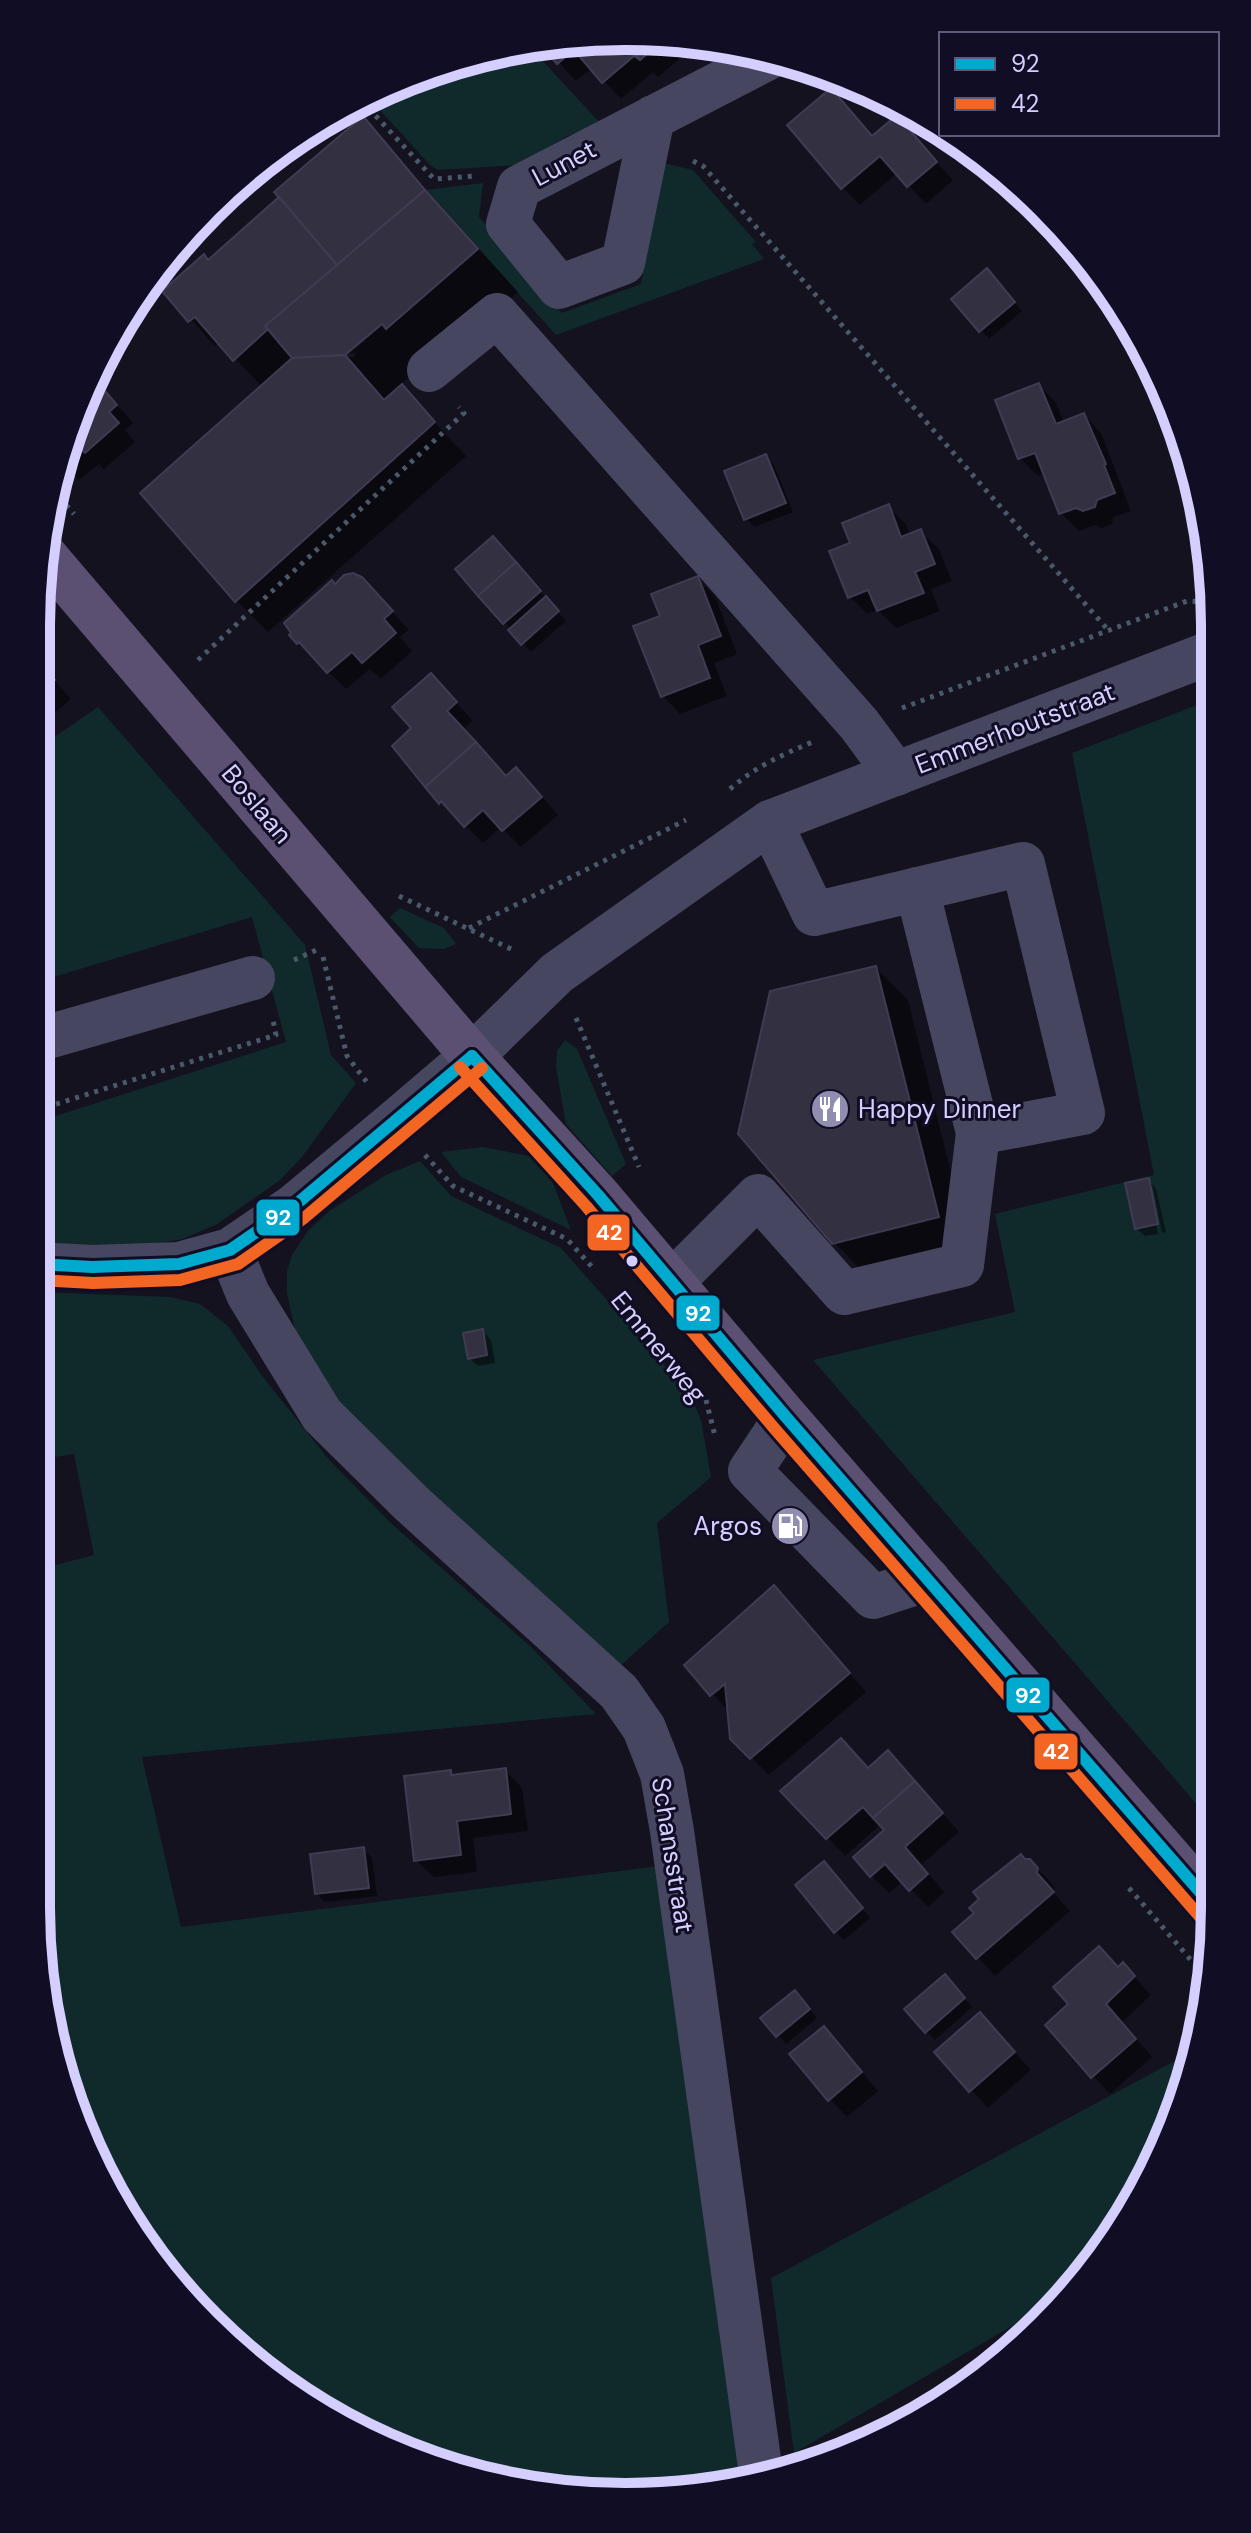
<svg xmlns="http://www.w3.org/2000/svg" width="1251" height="2533" viewBox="0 0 1251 2533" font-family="'DM Sans',sans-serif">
	<rect width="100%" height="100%" fill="#14121f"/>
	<!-- green -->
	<g fill="#102a2b">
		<path d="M529 46 600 123 568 136 517 165 438 170 431 166 369 98 436 67Z"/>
		<path d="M663 163 693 170 756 242 752 244 764 259 556 335 425 190 483 183 479 217 562 313 641 284Z"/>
		<path d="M1210 700 1213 1823 813 1360 1015 1312 995 1214 1154 1175 1072 753Z"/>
		<path d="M98 707 305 945 331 1055 356 1083 302 1157 279 1181 217 1224 183 1239 146 1245 89 1247 37 1243V1122L286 1042 252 917 37 982V749Z"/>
		<path d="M400 908 444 928 456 944 444 949 419 948 390 917Z"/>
		<path d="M565 1040 577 1049 626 1164 612 1176 566 1124 556 1067 557 1051Z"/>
		<path d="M483 1147 534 1157 549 1173 571 1230 461 1177 441 1152Z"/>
		<path d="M420 1161 451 1196 561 1248 690 1394 701 1420 711 1477 657 1523 669 1622 618 1668 355 1429 295 1330 287 1293V1271L292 1255 307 1232 329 1211 386 1175Z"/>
		<path d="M37 1292 170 1297 200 1304 228 1326 263 1377 330 1461 394 1526 531 1647 596 1714 142 1757 181 1927 659 1866 742 2480 702 2492 510 2486 399 2452 298 2398 158 2267 67 2097 36 1907V1570L94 1555 74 1454 36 1460Z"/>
		<path d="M1197 2049 1154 2168 1062 2297 794 2453 771 2278Z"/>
	</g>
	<!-- shadow -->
	<g fill="#0007" fill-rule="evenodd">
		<path d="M664 37 679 40 689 51 658 77 653 72 621 99 592 68 576 81 541 43Z"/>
		<path d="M831 90 873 137 897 118 953 180 926 204 897 173 860 205 843 187Z"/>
		<path d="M363 119 518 292 428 369 424 365 400 385 466 456 268 632 236 600 262 387 220 342 215 346 165 291 209 262 282 197ZM355 353V357L318 358 322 354Z"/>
		<path d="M995 280 1022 311 989 339 954 299Z"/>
		<path d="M1039 385 1056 403 1064 423 1084 415 1101 433 1131 511 1114 517 1112 524 1102 528 1095 525 1079 531 1061 513 1045 473 1038 476 1020 458Z"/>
		<path d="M88 389 99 400 106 395 124 412 133 423 125 430 135 442 104 469 99 464 79 480 60 461Z"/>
		<path d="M766 457 774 465 793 512 755 527 746 519Z"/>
		<path d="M888 507 906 524 910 536 921 532 939 549 952 581 931 589 940 611 896 628 878 610 867 614 850 597Z"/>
		<path d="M501 547 566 621 531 652 458 569Z"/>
		<path d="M697 579 715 596 737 654 714 663 727 696 680 714 663 696 636 627 663 617Z"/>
		<path d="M335 586 373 592 409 630 400 637 412 651 381 679 370 669 346 689 291 635Z"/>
		<path d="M37 660 71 699 37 728Z"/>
		<path d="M431 675 473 721 463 729 507 778 534 787 558 815 521 847 501 827 483 843 426 786 414 728Z"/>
		<path d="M876 968 908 1000 970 1249 866 1275 834 1242Z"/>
		<path d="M1148 1180 1156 1189 1166 1232 1162 1233 1153 1187H1148L1158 1234 1145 1236 1136 1228Z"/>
		<path d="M482 1331 491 1340 495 1363 478 1366 469 1358Z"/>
		<path d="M774 1587 866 1692 769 1775 732 1738 730 1713 687 1665Z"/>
		<path d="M841 1740 869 1769 905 1770 959 1832 921 1865 944 1892 928 1907 903 1881 889 1893 871 1876 887 1830 881 1824 845 1856 814 1823Z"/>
		<path d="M505 1770 522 1788 528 1831 473 1838 477 1872 434 1877 416 1860 450 1772 454 1776Z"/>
		<path d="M363 1849 372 1858 377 1896 325 1902 317 1894Z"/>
		<path d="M1025 1861H1029L1048 1879 1055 1888 1054 1893 1070 1911 995 1976 955 1932 977 1913 982 1900Z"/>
		<path d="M832 1872 870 1918 844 1940 835 1931Z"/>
		<path d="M1123 1965 1151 1995 1122 2022 1152 2057 1110 2094 1047 2025Z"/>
		<path d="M953 1985 972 2007 935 2040 907 2010Z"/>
		<path d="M803 2001 817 2018 786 2044 763 2019Z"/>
		<path d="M980 2014 1031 2070 988 2108 937 2052Z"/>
		<path d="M824 2028 878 2091 847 2117 830 2099Z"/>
	</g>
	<!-- building -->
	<g fill="#323041" stroke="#403b53" stroke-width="2">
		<path d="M666 38 640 60 622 39 664 37Z"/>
		<path d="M622 39 640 60 634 56 602 83 574 50 557 64 539 43Z"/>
		<path d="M831 88 872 136 897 115 937 162 907 187 880 156 841 189 787 125Z"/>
		<path d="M363 116 425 190 337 265 274 192Z"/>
		<path d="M425 190 478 249 386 329 382 324 345 355 292 358 265 326Z"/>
		<path d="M279 197 337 265 265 326 268 329 233 361 195 317 188 322 162 291 204 254 208 260Z"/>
		<path d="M987 268 1015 302 979 332 951 299Z"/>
		<path d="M345 355 384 400 402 384 435 422 235 602 140 493 292 358Z"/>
		<path d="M1039 383 1056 424 1084 413 1106 464 1104 465 1115 493 1097 500 1095 507 1083 511 1076 508 1059 514 1035 453 1018 459 995 400Z"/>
		<path d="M88 387 98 399 106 392 117 405 109 412 119 423 85 453 80 448 60 464Z"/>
		<path d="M766 454 786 503 744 520 724 471Z"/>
		<path d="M889 504 901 537 921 529 935 564 915 572 924 593 877 611 868 590 848 598 829 551 850 543 842 523Z"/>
		<path d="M493 536 516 562 478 596 455 569Z"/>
		<path d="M516 562 541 591 503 624 478 596Z"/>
		<path d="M353 573 362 577 393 611 384 619 396 633 362 663 352 652 327 673 299 642 297 644 289 635 291 633 284 623 332 580 335 584 344 575Z"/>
		<path d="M698 576 721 636 698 645 710 678 661 697 633 626 660 616 651 594Z"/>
		<path d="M546 596 559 611 521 645 508 630Z"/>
		<path d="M37 660 55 680 37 695Z"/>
		<path d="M431 673 457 702 447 711 476 742 425 787 392 746 411 728 392 707Z"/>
		<path d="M476 742 506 776 516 767 542 797 502 831 483 810 464 827 441 801 439 804 425 787Z"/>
		<path d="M876 966 939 1217 832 1244 738 1134 770 991Z"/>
		<path d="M1149 1178 1158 1224 1135 1229 1125 1183Z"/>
		<path d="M483 1329 487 1355 468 1359 463 1333Z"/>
		<path d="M774 1585 850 1673 750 1759 730 1739 725 1684 710 1696 684 1665Z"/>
		<path d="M841 1738 868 1768 888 1750 915 1781 873 1818 863 1807 826 1839 780 1791Z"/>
		<path d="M506 1768 511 1814 457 1821 461 1855 414 1861 404 1776 451 1770V1775Z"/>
		<path d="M915 1781 943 1813 905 1847 928 1874 909 1891 885 1864 870 1877 853 1857 884 1830 873 1818Z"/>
		<path d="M364 1847 369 1888 315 1894 310 1854Z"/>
		<path d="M1021 1854 1025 1859H1030L1038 1868 1037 1873 1054 1892 976 1959 952 1932 974 1913 969 1908 979 1899 973 1892Z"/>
		<path d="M824 1861 863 1908 834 1933 795 1885Z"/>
		<path d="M1099 1946 1118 1967 1123 1962 1135 1976 1106 2004 1136 2039 1091 2078 1045 2025 1068 2004 1053 1987Z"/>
		<path d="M945 1974 965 1998 925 2033 904 2009Z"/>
		<path d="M795 1990 810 2009 776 2037 760 2018Z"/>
		<path d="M980 2012 1015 2052 969 2092 934 2052Z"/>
		<path d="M824 2026 862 2072 828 2101 789 2054Z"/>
	</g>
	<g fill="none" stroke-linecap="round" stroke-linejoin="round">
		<!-- path -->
		<g stroke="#495969" stroke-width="5" stroke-dasharray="4 6" stroke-linecap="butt">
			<path d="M362 101 434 179 474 176"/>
			<path d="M693 161 703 166 1108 630"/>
			<path d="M53 490 74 514"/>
			<path d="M198 660 464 413 459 407"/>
			<path d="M902 708 1187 601 1210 602"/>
			<path d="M730 789C755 767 783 754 815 741"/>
			<path d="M399 896 513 950"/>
			<path d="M469 928 686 820"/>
			<path d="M323 957 347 1056 369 1085"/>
			<path d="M294 960 321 948"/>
			<path d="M576 1018 639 1167"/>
			<path d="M37 1110 276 1035 273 1020"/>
			<path d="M425 1155 453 1186 567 1239 593 1268"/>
			<path d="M706 1400 715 1436"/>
			<path d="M1129 1888 1208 1980"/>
		</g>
		<!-- minor -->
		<g stroke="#474660" stroke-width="44">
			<path d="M653 117 623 263 559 287 508 224 519 187 774 55"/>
			<path d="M429 370 497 315 859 724 896 774"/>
			<path d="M770 822 814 914 1023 864 1083 1113 978 1133"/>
			<path d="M37 1040 253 978"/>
			<path d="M230 1250 248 1294 322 1415 411 1503 619 1692 644 1728 662 1774 672 1831 761 2474"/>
			<path d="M37 1264 92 1267 179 1264 230 1250 294 1206 396 1121 472 1056 557 973 770 822 1210 653"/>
			<path d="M672 1282 758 1196 844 1293 962 1265 978 1133 917 889"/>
			<path d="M786 1417 750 1471 873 1597 928 1579"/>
		</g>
		<!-- major -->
		<path stroke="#5b5071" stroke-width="44" d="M43 553 472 1056 598 1195 786 1417 1214 1908"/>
		<defs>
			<g id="bus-1">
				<path d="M472 1056 598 1195 786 1417 1214 1908"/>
				<path d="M37 1264 92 1267 179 1264 230 1250 294 1206 472 1056"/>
			</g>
			<g id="bus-2">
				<path d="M460 1067 586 1206 774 1428 1202 1919"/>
				<path d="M37 1280 93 1283 180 1280 238 1264 304 1218 482 1068"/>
			</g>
		</defs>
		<!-- bus-1 casing -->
		<use href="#bus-1" stroke="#110d24" stroke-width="18"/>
		<!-- bus-2 casing -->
		<use href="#bus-2" stroke="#110d24" stroke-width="18"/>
		<!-- bus-1 -->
		<use href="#bus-1" stroke="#00a9ce" stroke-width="12"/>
		<!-- bus-2 -->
		<use href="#bus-2" stroke="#f26522" stroke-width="12"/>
	</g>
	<!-- icons -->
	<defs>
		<symbol id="restaurant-disc" viewBox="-11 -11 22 22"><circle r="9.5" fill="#918db1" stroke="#110d24"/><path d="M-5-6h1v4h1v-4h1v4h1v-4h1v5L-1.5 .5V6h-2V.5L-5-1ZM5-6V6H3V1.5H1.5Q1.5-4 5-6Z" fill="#fff"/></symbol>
		<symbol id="fuel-disc" viewBox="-11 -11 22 22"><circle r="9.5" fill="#918db1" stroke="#110d24"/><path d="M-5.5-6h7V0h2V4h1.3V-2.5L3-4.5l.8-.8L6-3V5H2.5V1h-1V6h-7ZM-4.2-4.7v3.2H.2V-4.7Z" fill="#fff"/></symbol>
	</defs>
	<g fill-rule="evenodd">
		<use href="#restaurant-disc" x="808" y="1087" width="44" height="44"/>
		<use href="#fuel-disc" x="768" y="1504" width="44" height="44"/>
	</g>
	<!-- markers -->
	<circle fill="#d5cfff" stroke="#110d24" stroke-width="3" cx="632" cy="1261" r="7"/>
	<g text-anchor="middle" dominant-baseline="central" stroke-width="6" stroke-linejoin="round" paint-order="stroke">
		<!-- street labels -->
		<g font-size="26" fill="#d5cfff" stroke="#110d24">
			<text transform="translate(564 163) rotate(-28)">Lunet</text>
			<text transform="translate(1015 728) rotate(-21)">Emmerhoutstraat</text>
			<text transform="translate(257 804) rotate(50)">Boslaan</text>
			<text transform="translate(659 1347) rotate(51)">Emmerweg</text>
			<text transform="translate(673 1855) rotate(81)">Schansstraat</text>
		</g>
		<!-- poi labels -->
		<g font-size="26" fill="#d5cfff" stroke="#110d24" text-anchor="start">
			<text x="858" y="1109">Happy Dinner</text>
			<text x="762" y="1526" text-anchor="end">Argos</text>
		</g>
	</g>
	<!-- crop -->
	<path d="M0 0H1251V2533H0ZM625 50H626A575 575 0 0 1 1201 625V1908A575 575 0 0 1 626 2483H625A575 575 0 0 1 50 1908V625A575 575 0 0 1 625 50Z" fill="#110d24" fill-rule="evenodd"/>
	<path fill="none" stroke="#d5cfff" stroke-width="10" d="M625 50H626A575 575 0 0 1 1201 625V1908A575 575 0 0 1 626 2483H625A575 575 0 0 1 50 1908V625A575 575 0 0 1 625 50Z"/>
	<g stroke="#110d24" stroke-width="3">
		<rect x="255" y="1198" width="46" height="39" rx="8" fill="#00a9ce"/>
		<rect x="586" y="1213" width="45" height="39" rx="8" fill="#f26522"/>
		<rect x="675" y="1294" width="46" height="38" rx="8" fill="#00a9ce"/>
		<rect x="1005" y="1676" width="46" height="38" rx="8" fill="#00a9ce"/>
		<rect x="1033" y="1732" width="46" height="39" rx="8" fill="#f26522"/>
	</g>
	<g font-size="22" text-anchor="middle" font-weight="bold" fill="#fff">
		<text x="278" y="1225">92</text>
		<text x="609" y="1240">42</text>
		<text x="698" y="1321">92</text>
		<text x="1028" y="1703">92</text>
		<text x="1056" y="1759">42</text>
	</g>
	<!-- legend -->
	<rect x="939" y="32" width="280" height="104" fill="#110d24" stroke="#5f5b7c" stroke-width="2"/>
	<rect x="955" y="58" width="40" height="12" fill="#00a9ce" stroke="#5f5b7c" stroke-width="2"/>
	<text x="1011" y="72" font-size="24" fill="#d5cfff">92</text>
	<rect x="955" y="98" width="40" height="12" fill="#f26522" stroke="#5f5b7c" stroke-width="2"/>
	<text x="1011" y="112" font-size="24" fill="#d5cfff">42</text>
</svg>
